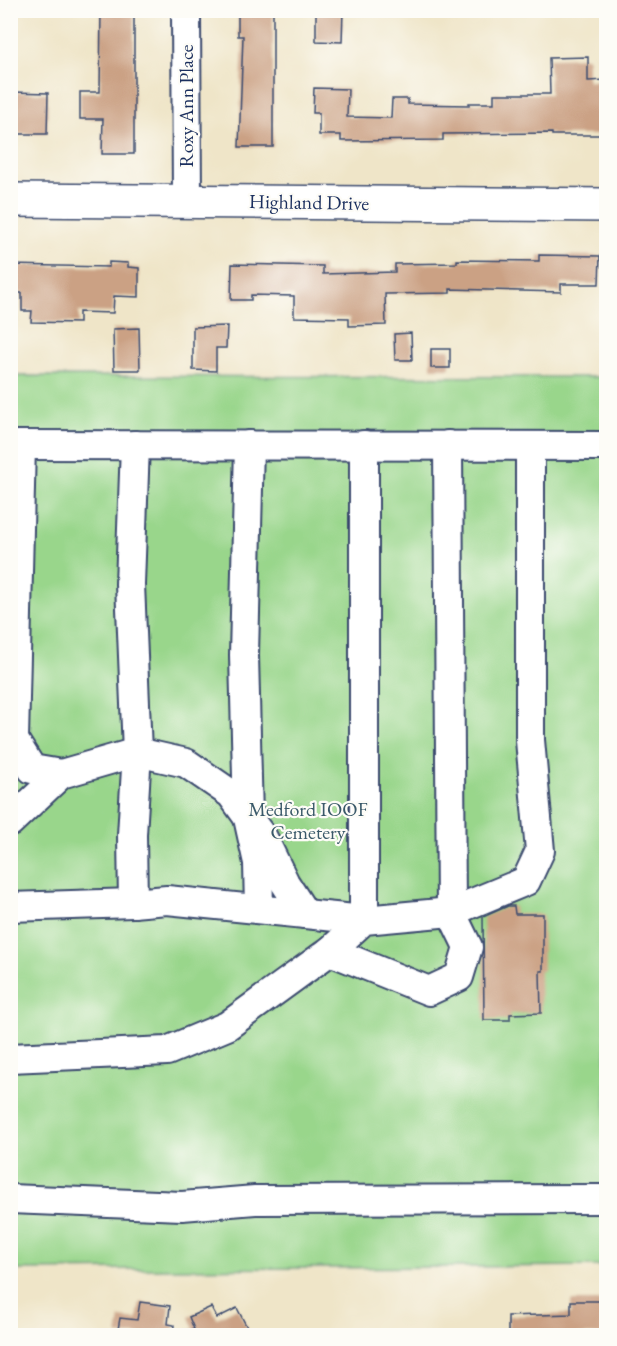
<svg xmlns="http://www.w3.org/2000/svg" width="617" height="1346" viewBox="0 0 617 1346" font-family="'EB Garamond',serif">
	<rect width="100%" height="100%" fill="#fdfcf7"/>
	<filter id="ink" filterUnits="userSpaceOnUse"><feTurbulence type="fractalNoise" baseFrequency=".0167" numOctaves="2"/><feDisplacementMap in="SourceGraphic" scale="12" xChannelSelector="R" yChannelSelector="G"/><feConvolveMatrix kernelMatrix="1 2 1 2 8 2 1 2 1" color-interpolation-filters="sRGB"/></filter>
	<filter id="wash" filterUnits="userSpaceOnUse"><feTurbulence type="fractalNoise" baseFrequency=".008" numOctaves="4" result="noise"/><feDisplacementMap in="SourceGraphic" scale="24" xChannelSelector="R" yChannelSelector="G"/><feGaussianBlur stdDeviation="1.35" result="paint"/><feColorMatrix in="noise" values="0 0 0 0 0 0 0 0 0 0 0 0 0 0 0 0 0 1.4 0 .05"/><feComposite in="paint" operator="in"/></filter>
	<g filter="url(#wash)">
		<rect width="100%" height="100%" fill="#efe5c8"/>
		<!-- green -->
		<path fill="#99d68b" stroke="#5a8274" stroke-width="1.5" d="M10 376 606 377V1266L11 1270Z"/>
		<g id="blocks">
			<!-- building -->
			<g fill="#cba184">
				<path d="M101 10H134V154H102L103 119H80V92H100Z"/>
				<path d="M238 10H273V147H239L243 36H238Z"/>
				<path d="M316 10H343L342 42 316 41Z"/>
				<path d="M588 57V81L606 80V135H552V133L443 134V140L341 141V135H319V113H313L314 88 348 89 347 117 391 118 392 99H408V104L469 105V103H494V94H550L549 58Z"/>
				<path d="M12 92 48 93 47 134H10Z"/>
				<path d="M539 255 600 256 599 284H561V292L450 289V293L385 294 386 325 349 326V318L294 317V296L251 295V300H231L232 264 323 266V274L395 272V264L457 263V260L539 261Z"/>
				<path d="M109 262 128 263V267L139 268V297L114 296 113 313 79 312V323L31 322 32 311H22V293H10V265L109 267Z"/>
				<path d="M227 326 226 348H216V371L193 370V327Z"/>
				<path d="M139 328 140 370H114L113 329Z"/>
				<path d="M411 333 412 360H395L394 334Z"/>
				<rect x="431" y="349" width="19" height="19"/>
				<path d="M508 906H514L515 914H543V971H540L541 1013 510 1014V1020H484L483 917Z"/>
				<path d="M571 1301H606V1335H508V1316L571 1314Z"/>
				<path d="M140 1302 170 1306 168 1324 174 1325 173 1335H117L120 1318 137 1320Z"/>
				<path d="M211 1307 217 1318 237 1308 251 1335H180L194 1329 189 1317Z"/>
			</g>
		</g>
	</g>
	<g filter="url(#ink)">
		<use href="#blocks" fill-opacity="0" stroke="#3b4a6e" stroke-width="1.5"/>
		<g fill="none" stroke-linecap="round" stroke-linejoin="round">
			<defs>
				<g id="minor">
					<path d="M186 10 187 201"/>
					<path d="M10 445 606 446"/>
					<path d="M21 445 14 740 32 769 61 774"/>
					<path d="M249 445 244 655 248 818 258 863 259 909"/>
					<path d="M10 822 61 774 137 752 186 763 231 794 263 838 285 883 305 914"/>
					<path d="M133 903 132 835 137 752 130 584 135 445"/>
					<path d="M10 907 133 903 167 900 364 920V445"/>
					<path d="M330 951 429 991 459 977 468 947 451 912 448 445"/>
					<path d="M10 1058 167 1051 227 1026 330 951 364 920 451 912 526 881 540 851 530 740V446"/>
					<path d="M10 1199 182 1206 255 1200 606 1199"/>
				</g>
				<path id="major" d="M10 200 606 205"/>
			</defs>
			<!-- minor casing -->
			<use href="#minor" stroke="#3b4a6e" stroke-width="32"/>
			<!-- major casing -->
			<use href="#major" stroke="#3b4a6e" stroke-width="36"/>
			<!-- minor -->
			<use href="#minor" stroke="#fff" stroke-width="28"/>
			<!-- major -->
			<use href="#major" stroke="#fff" stroke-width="33"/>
		</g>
	</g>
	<g text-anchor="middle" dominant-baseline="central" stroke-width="4.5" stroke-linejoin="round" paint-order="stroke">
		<!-- street labels -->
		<g font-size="20" fill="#1b2f5e" stroke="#fdfcf7">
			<text transform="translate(186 106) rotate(-90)">Roxy Ann Place</text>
			<text transform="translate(309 202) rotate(1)">Highland Drive</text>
		</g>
		<!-- park labels -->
		<g font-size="20" fill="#3a5969" stroke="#fdfcf7">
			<text x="308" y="809">Medford IOOF<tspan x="308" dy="23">Cemetery</tspan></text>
		</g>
	</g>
	<!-- margin -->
	<rect width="617" height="1346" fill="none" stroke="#fdfcf7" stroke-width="36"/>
</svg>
